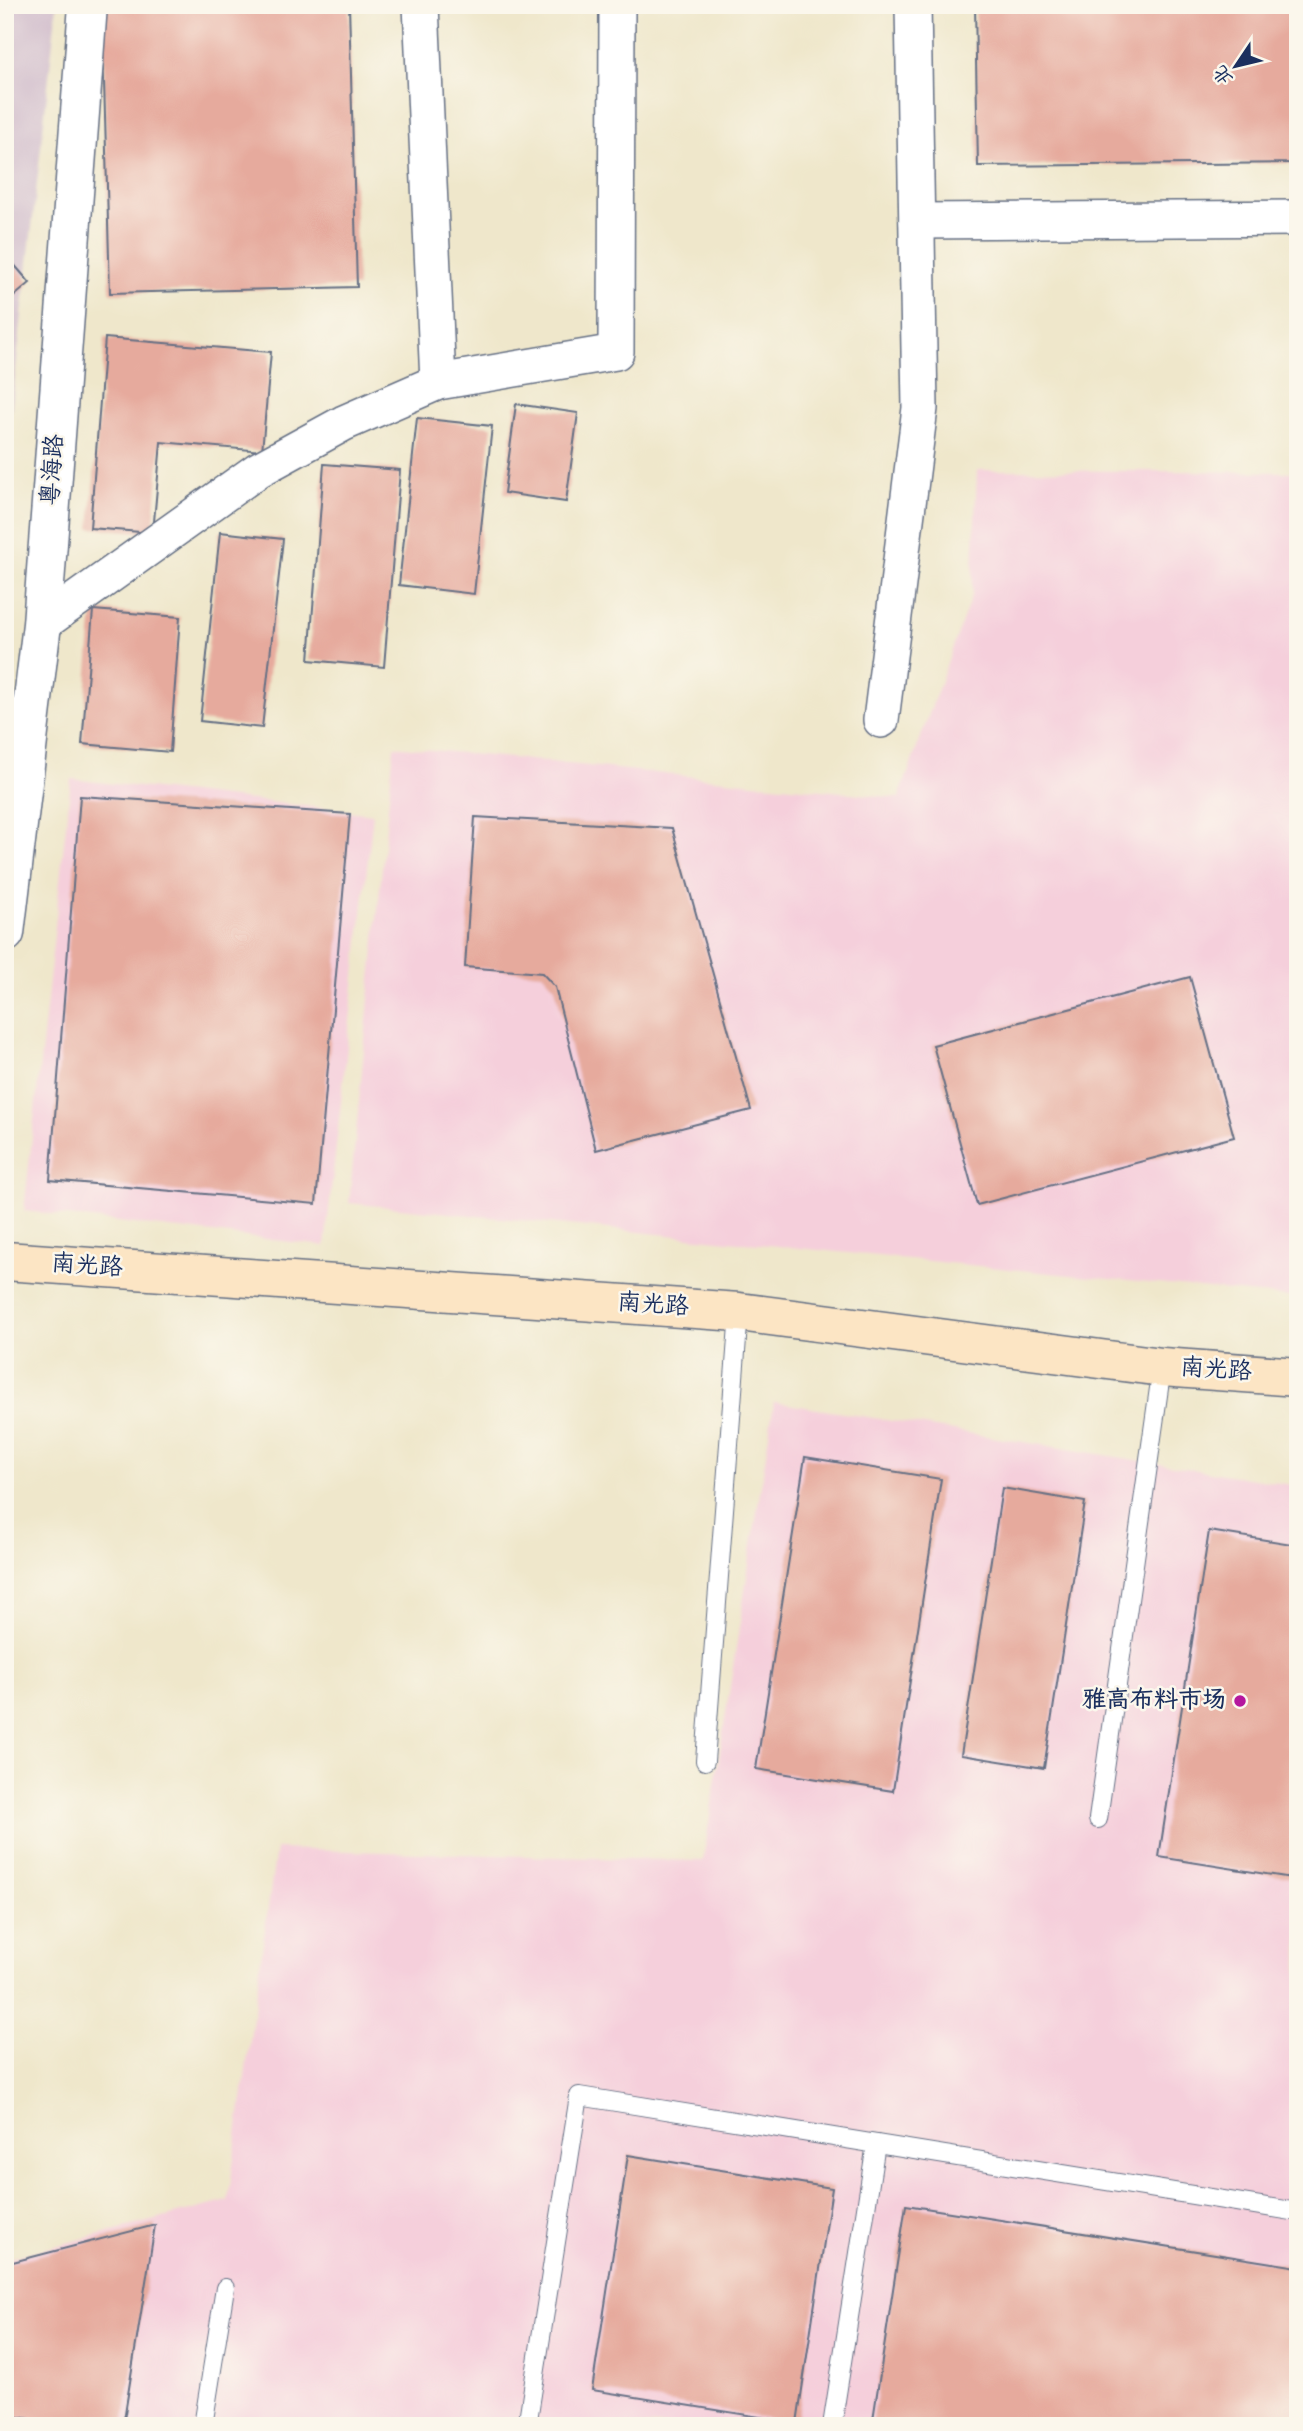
<svg xmlns="http://www.w3.org/2000/svg" width="1303" height="2431" viewBox="0 0 1303 2431" font-family="'Indie Flower','LXGW WenKai TC',sans-serif">
	<rect width="100%" height="100%" fill="#fbf7ec"/>
	<filter id="ink" filterUnits="userSpaceOnUse"><feTurbulence type="fractalNoise" baseFrequency=".0143" numOctaves="2"/><feDisplacementMap in="SourceGraphic" scale="14" xChannelSelector="R" yChannelSelector="G"/><feConvolveMatrix kernelMatrix="1 2 1 2 8 2 1 2 1" color-interpolation-filters="sRGB"/></filter>
	<filter id="wash" filterUnits="userSpaceOnUse"><feTurbulence type="fractalNoise" baseFrequency=".00686" numOctaves="4" result="noise"/><feDisplacementMap in="SourceGraphic" scale="28" xChannelSelector="R" yChannelSelector="G"/><feGaussianBlur stdDeviation="1.57" result="paint"/><feColorMatrix in="noise" values="0 0 0 0 0 0 0 0 0 0 0 0 0 0 0 0 0 1.4 0 .05"/><feComposite in="paint" operator="in"/></filter>
	<g filter="url(#wash)">
		<rect width="100%" height="100%" fill="#efe7cb"/>
		<!-- built -->
		<g fill="#f5cfdb">
			<path d="M977 470 1298 472V1298L349 1203 394 746 899 798 972 594Z"/>
			<path d="M71 779 373 814 325 1246 24 1211Z"/>
			<path d="M774 1402 1298 1486V2426H5V2259L228 2201 276 1849 703 1861Z"/>
		</g>
		<!-- industrial -->
		<path fill="#d1bdcc" d="M5 5H57L5 466Z"/>
		<g id="blocks">
			<!-- building -->
			<g fill="#e6aa9d">
				<path d="M265 5H349L357 287 110 293 102 9Z"/>
				<path d="M975 5H1298V163L978 166Z"/>
				<path d="M5 254 30 283 5 304Z"/>
				<path d="M105 338 271 352 262 451 161 442 153 533 90 528Z"/>
				<path d="M516 404 578 413 566 502 504 493Z"/>
				<path d="M417 418 492 426 474 594 399 585Z"/>
				<path d="M324 464 400 470 384 667 309 660Z"/>
				<path d="M220 532 283 539 262 728 200 721Z"/>
				<path d="M93 610 180 617 170 752 82 744Z"/>
				<path d="M80 796 350 814 316 1204 50 1180Z"/>
				<path d="M475 817 672 828 751 1110 596 1150 555 987 542 973 465 967Z"/>
				<path d="M1190 977 1234 1137 977 1205 933 1045Z"/>
				<path d="M805 1457 941 1479 893 1791 756 1769Z"/>
				<path d="M1002 1488 1085 1502 1044 1768 961 1755Z"/>
				<path d="M1209 1531 1298 1545V1879L1159 1857Z"/>
				<path d="M628 2155 832 2188 797 2423 592 2390Z"/>
				<path d="M906 2205 1298 2267V2426H872Z"/>
				<path d="M155 2225 123 2426H75L5 2415V2264Z"/>
			</g>
		</g>
	</g>
	<g filter="url(#ink)">
		<use href="#blocks" fill-opacity="0" stroke="#656f84" stroke-width="2"/>
		<g fill="none" stroke-linecap="round" stroke-linejoin="round">
			<defs>
				<g id="service">
					<path d="M705 1761 739 1312"/>
					<path d="M1098 1819 1162 1367"/>
					<path d="M203 2426 225 2288"/>
					<path d="M527 2426 579 2096 1298 2212"/>
					<path d="M832 2426 876 2144"/>
				</g>
				<g id="minor">
					<path d="M421 5 438 382"/>
					<path d="M917 221 1298 218"/>
					<path d="M42 624 258 470 344 423 438 382 616 352 617 5"/>
					<path d="M881 720 920 408 913 5"/>
				</g>
				<path id="tertiary" d="M5 933 42 624 88 5"/>
				<path id="secondary" d="M5 1261 739 1312 1162 1367 1298 1377"/>
			</defs>
			<!-- service casing -->
			<use href="#service" stroke="#656f84" stroke-width="20"/>
			<!-- minor casing -->
			<use href="#minor" stroke="#656f84" stroke-width="38"/>
			<!-- tertiary casing -->
			<use href="#tertiary" stroke="#656f84" stroke-width="41"/>
			<!-- secondary casing -->
			<use href="#secondary" stroke="#656f84" stroke-width="41"/>
			<!-- service -->
			<use href="#service" stroke="#fff" stroke-width="18"/>
			<!-- minor -->
			<use href="#minor" stroke="#fff" stroke-width="35"/>
			<!-- tertiary -->
			<use href="#tertiary" stroke="#fff" stroke-width="38"/>
			<!-- secondary -->
			<use href="#secondary" stroke="#fce5c4" stroke-width="38"/>
		</g>
	</g>
	<!-- markers -->
	<circle fill="#b5179e" stroke="#fbf7ec" stroke-width="2.5" cx="1240" cy="1701" r="7"/>
	<g text-anchor="middle" dominant-baseline="central" stroke-width="5" stroke-linejoin="round" paint-order="stroke">
		<!-- street labels -->
		<g font-size="24" fill="#1b2f5e" stroke="#fbf7ec">
			<text transform="translate(54 470) rotate(-86)">粤海路</text>
			<text transform="translate(87 1267) rotate(4)">南光路</text>
			<text transform="translate(653 1306) rotate(4)">南光路</text>
			<text transform="translate(1216 1371) rotate(4)">南光路</text>
		</g>
		<!-- poi labels -->
		<g font-size="24" font-weight="bold" fill="#1b2f5e" stroke="#fbf7ec" text-anchor="end">
			<text x="1226" y="1701">雅高布料市场</text>
		</g>
	</g>
	<!-- margin -->
	<rect width="1303" height="2431" fill="none" stroke="#fbf7ec" stroke-width="28"/>
	<!-- north arrow -->
	<g transform="translate(1236 66) rotate(235)" stroke="#fbf7ec" stroke-width="5" paint-order="stroke">
	<path d="M0-5L12 26L0 18L-12 26Z" fill="#1b2f5e"/>
	<text y="-10" font-size="19" font-weight="bold" text-anchor="middle" fill="#1b2f5e">北</text>
	</g>
</svg>
